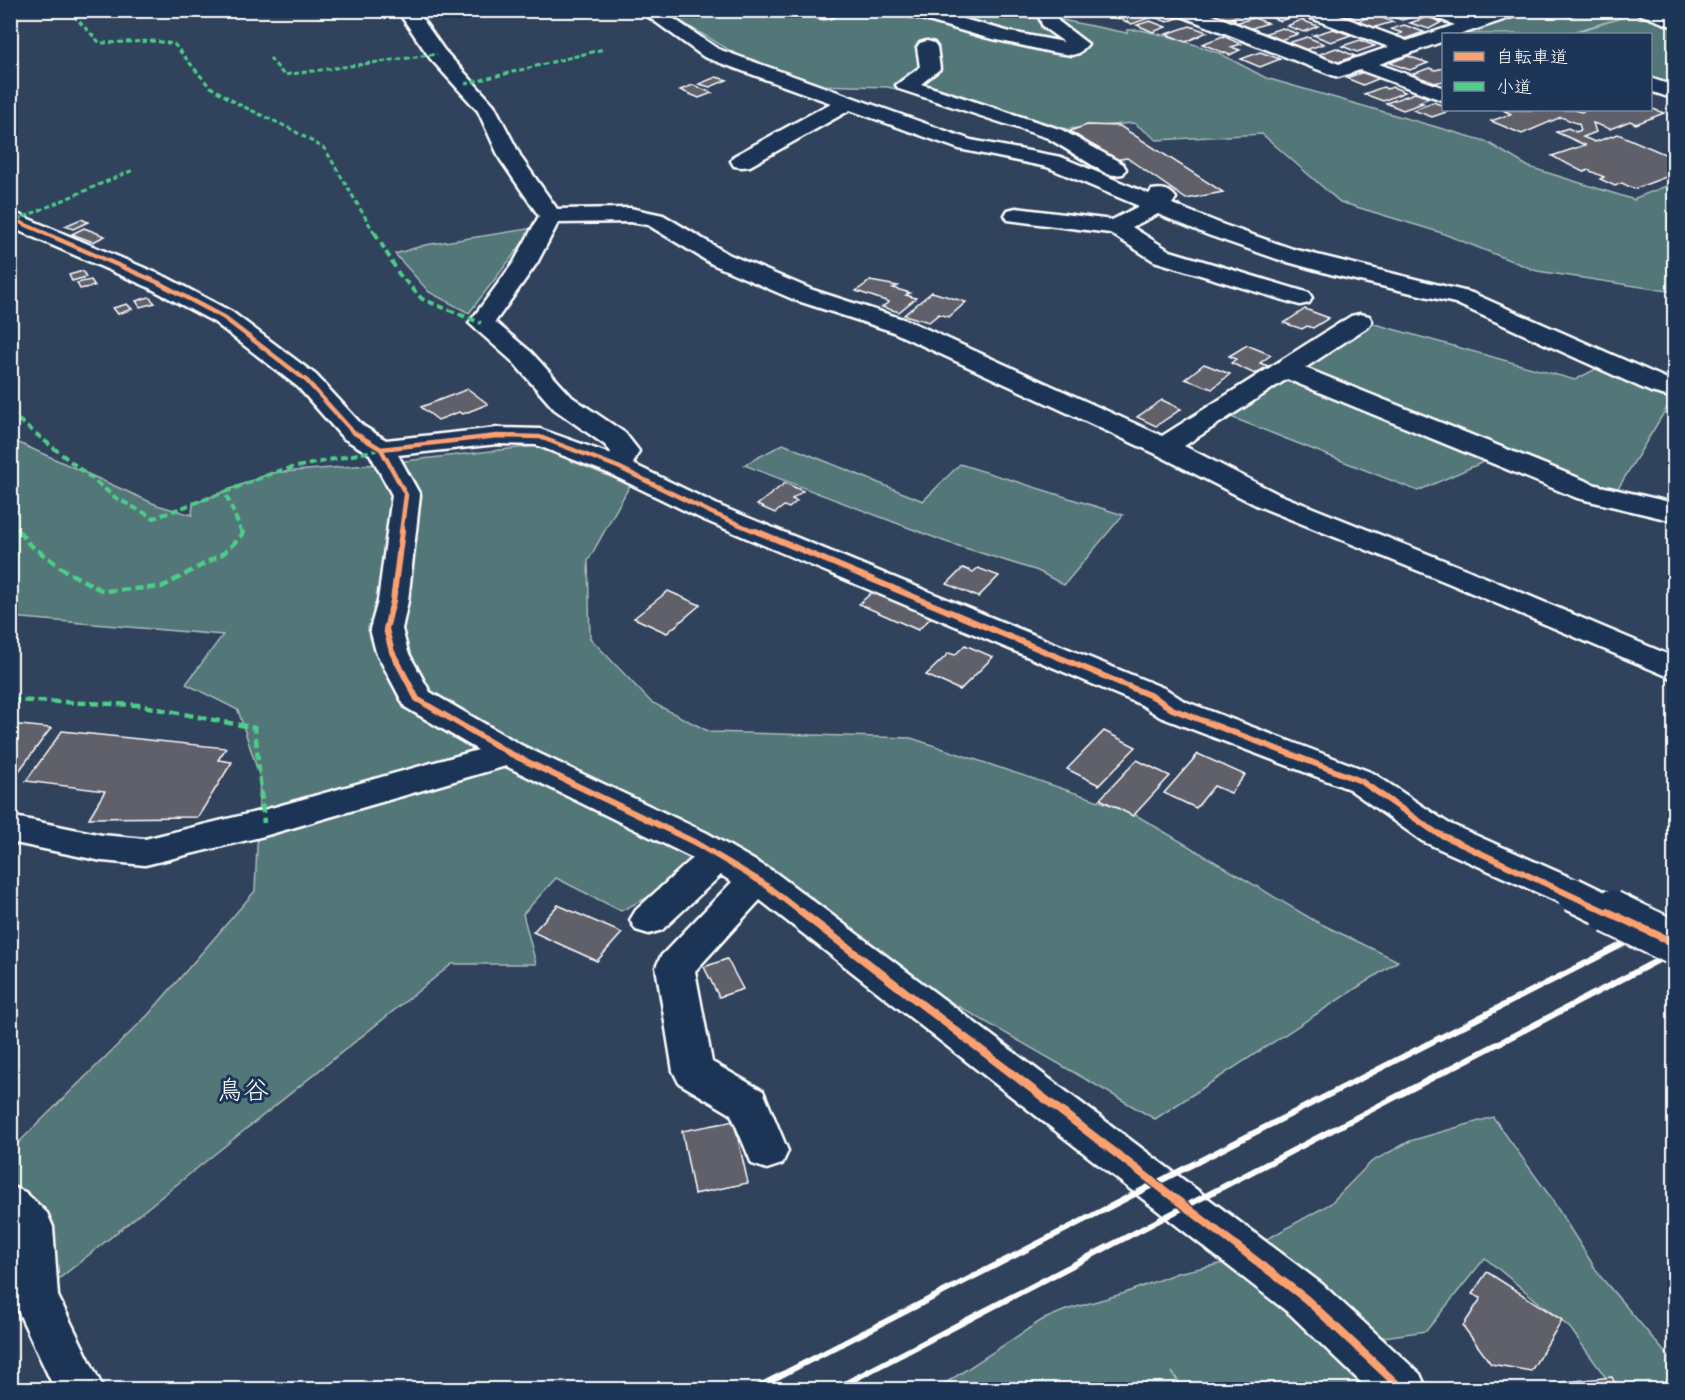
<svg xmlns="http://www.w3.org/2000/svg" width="1685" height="1400" viewBox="0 0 1685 1400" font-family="'Shantell Sans','Klee One',sans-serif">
	<rect width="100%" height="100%" fill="#31425d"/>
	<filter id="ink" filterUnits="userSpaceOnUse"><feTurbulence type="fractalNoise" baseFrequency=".0167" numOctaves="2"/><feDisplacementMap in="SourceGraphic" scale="12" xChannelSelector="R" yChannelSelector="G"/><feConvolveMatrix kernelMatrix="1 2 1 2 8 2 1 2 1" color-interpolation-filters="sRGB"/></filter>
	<g filter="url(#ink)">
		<!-- green -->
		<g fill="#537678" stroke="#a9babc" stroke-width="1.5">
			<path d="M1003 10 1024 18 1057 19 1127 33V30H1141L1175 38 1219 53 1266 78 1485 141 1529 167 1635 200V198L1674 183V292L1537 271 1439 232 1340 202 1262 134 1157 140 1134 123 1067 129 1028 121 998 109 887 87 817 85 758 67 663 11Z"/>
			<path d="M1520 11H1674V94L1668 92 1651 95 1650 34H1569L1621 18 1565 34H1461Z"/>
			<path d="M534 228 469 313 429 292 395 254 425 245Z"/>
			<path d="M1371 323 1575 380 1609 362 1674 389V396L1616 492 1492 458 1418 491 1231 417Z"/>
			<path d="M10 439 157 505 192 515 193 504 271 473 379 464 535 446 630 485 588 561 590 638 651 702 710 732 911 738 1129 811 1315 921 1398 961 1155 1119 824 929 739 869 705 868 621 911 556 878 523 914 536 964H452L35 1298 11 1240V1150L148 1015 255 891 260 778 238 710 186 684 223 635 11 617Z"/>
			<path d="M783 444 923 501 960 464 1123 515 1064 585 1038 571 946 542 744 465Z"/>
			<path d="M1493 1117 1549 1195 1600 1276 1674 1363V1389H1614L1570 1328 1485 1258 1426 1331 1376 1338 1398 1389H1184L1172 1372 1182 1389 935 1390 1042 1320 1066 1310 1125 1293 1177 1273 1224 1263 1330 1204 1371 1162 1410 1141Z"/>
		</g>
		<!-- building -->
		<g fill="#61606b" stroke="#fff" stroke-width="1.5">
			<path d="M1119 10 1133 12 1149 18 1132 24 1112 16 1117 14 1113 12Z"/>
			<path d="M1137 10H1158L1178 18 1167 22Z"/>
			<path d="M1222 10H1238L1245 13 1231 18 1235 20 1229 22 1213 14Z"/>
			<path d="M1281 10H1286L1299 15 1280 21 1266 15Z"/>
			<path d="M1334 10H1361L1365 12 1345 18 1330 12Z"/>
			<path d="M1389 10H1412L1406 12 1415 16 1402 20 1382 13Z"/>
			<path d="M1588 10 1569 17 1549 11 1550 10Z"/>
			<path d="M1375 15 1393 22 1372 28 1355 22Z"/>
			<path d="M1427 17 1442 22 1429 29 1410 23Z"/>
			<path d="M1254 18 1268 23 1249 29 1235 23Z"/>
			<path d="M1301 20 1318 26 1304 32 1287 26Z"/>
			<path d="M1150 21 1166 27 1153 32 1137 25Z"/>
			<path d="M1404 25 1424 32 1404 39 1394 36 1402 33 1391 29Z"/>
			<path d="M1190 26 1207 32 1186 42 1166 34Z"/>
			<path d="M1282 28 1298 34 1280 40 1263 34Z"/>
			<path d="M1333 29 1351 35 1331 42 1313 35Z"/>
			<path d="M1223 36 1241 44 1231 47 1240 50 1230 55 1202 44Z"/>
			<path d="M1307 37 1324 44 1302 51 1291 47 1294 46 1288 43Z"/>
			<path d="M1360 40 1375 46 1357 52 1342 46Z"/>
			<path d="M1336 48 1355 56 1336 63 1317 55Z"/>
			<path d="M1260 52 1280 59 1260 67 1241 59Z"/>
			<path d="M1408 56 1428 63 1410 70 1390 63Z"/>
			<path d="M1429 68 1435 70 1444 68V81L1429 84 1408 76Z"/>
			<path d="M1364 72 1380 78 1363 85 1346 78Z"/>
			<path d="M716 77 727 80 710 87 699 84Z"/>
			<path d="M693 85 712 93 699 98 680 90Z"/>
			<path d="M1383 87 1387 89 1393 87 1405 92 1383 101 1364 94Z"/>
			<path d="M1415 93 1429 98 1419 102 1423 103 1403 110 1386 103Z"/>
			<path d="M1433 102 1444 106V110H1452L1432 117 1413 110Z"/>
			<path d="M1650 108 1664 113 1636 124 1630 121 1610 129 1593 123 1596 132 1583 137 1595 142 1618 134 1674 158V174L1634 189 1622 183 1615 186 1600 179 1604 177 1588 170 1583 172 1552 156 1585 145 1556 132 1568 128 1576 132 1581 130 1579 124 1561 117 1522 134 1491 121 1511 114 1503 110H1575L1581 112 1587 110Z"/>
			<path d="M1087 125 1120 126 1223 192 1186 199 1127 158 1114 160 1070 131Z"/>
			<path d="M81 219 88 222 73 229 65 226Z"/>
			<path d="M84 228 105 236 93 242 72 234Z"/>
			<path d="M83 271 86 277 72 281 69 275Z"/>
			<path d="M91 280 95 286 80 289 77 283Z"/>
			<path d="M870 281 898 286 893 288 910 293 906 295 916 298 899 312 882 307 889 302 856 291Z"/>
			<path d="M932 292 966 302 949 317 939 314 929 322 904 315Z"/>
			<path d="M149 297 155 303 140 307 136 301Z"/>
			<path d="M127 304 132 309 118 314 113 308Z"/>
			<path d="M1305 309 1329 318 1313 328 1307 326 1302 329 1284 323Z"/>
			<path d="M1247 345 1271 355 1260 363 1268 366 1255 374 1231 363 1236 359 1229 356Z"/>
			<path d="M1204 364 1230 374 1212 389 1185 379Z"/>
			<path d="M468 389 488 404 463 414 459 412 438 420 421 407Z"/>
			<path d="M1162 400 1181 409 1156 426 1137 417Z"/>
			<path d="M785 483 803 491 792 499 797 501 789 508 784 506 775 513 757 505Z"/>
			<path d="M963 568 973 572 978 568 999 576 978 597 947 584Z"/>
			<path d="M879 586 939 610 918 630 859 604Z"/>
			<path d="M668 591 700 605 667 633 634 618Z"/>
			<path d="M965 645 993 657 960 690 926 675 949 653 955 655Z"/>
			<path d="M10 724 51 728 10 783Z"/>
			<path d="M62 731 226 748 218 760 232 762 198 817 89 818 105 791 26 781Z"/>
			<path d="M1104 731 1136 747 1099 785 1067 769Z"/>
			<path d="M1198 754 1245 775 1231 793 1214 786 1196 808 1164 793Z"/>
			<path d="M1137 760 1170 776 1133 816 1100 799Z"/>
			<path d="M558 905 622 933 597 961 533 932Z"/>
			<path d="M727 959 743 989 719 997 704 967Z"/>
			<path d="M734 1121 748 1183 694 1194 682 1131Z"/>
			<path d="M1487 1272 1562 1320 1531 1371 1491 1364 1463 1326 1481 1298 1472 1294Z"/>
			<path d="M1612 1377 1618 1390H1559L1557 1383Z"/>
		</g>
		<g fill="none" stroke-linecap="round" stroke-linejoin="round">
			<defs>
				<g id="minor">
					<path d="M397 10H416L444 50 494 105 522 159 557 209 630 208 663 215 728 254 813 290 909 321 1162 436 1351 316 1360 314 1369 316 1372 321 1369 326 1305 368 1596 485 1674 503V521L1577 498 1287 379 1184 446 1278 494 1468 570 1674 657V679L1446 582 1258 506 1154 453 891 331 795 300 712 264 648 225 630 222 558 223 537 263 495 322 531 352 572 397 625 433 639 451 633 464 722 507 1166 689 1184 701 1373 773 1448 823 1585 884 1591 894 1585 904 1572 908 1422 841 1349 789 1160 717 1142 705 702 519 608 473 536 445 497 444 398 455 420 495 408 601 402 629 408 652 430 692 521 745 707 833 776 873 1322 1284 1420 1374 1427 1390H1369L1290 1314 760 900 695 971 712 1062 763 1091 788 1151 782 1164 767 1169 752 1164 731 1114 679 1083 673 1071 656 967 661 956 732 882 721 875 662 930 649 934 636 930 630 920 636 910 693 858 506 766 264 836 145 865 102 861 10 842V816L102 835 145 839 264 810 478 750 405 707 376 652 370 629 378 601 392 495 370 454 343 438 298 387 214 322 148 287 10 227V211L166 277 232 312 316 375 363 426 386 440 497 428 540 429 610 454 611 452 605 445 554 409 513 362 469 323 514 262 539 216 500 159 478 111 430 58Z"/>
					<path d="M639 10H661L718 49 971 140 1061 157 1149 194 1152 190C1162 188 1170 189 1176 198L1172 204 1224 225 1293 249 1472 293 1674 382V398L1651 392 1455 303 1334 275 1277 259 1208 235 1158 214 1132 227 1170 251 1309 293 1312 298 1309 303 1300 305 1154 261 1110 233 1008 220 1005 215 1008 210 1016 208 1112 220 1139 206 1047 167 959 149 850 110 750 166 742 167 734 166 731 161 734 156 831 103 704 57Z"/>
					<path d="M817 10H840C835 18 825 19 818 17L815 13Z"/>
					<path d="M901 10H931L1010 32 1064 42 1043 27 1038 14 1040 10H1064L1057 16 1058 21 1088 44 1079 53 1072 55 1051 52 984 37 904 14Z"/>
					<path d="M1173 10H1200L1339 64 1389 47 1300 14 1297 10H1324L1407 41 1455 25 1426 14 1423 10H1450L1472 18 1496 10H1524L1521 14 1462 34H1444V41L1379 64 1444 88V101L1360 70 1339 77 1332 75 1176 14Z"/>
					<path d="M1636 10H1662L1674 16V27L1639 14Z"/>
					<path d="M927 41 934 43 937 47 940 69 921 84 1062 130 1123 164 1126 169 1123 174 1115 175 1107 174 1048 138 899 89 896 85 920 67 917 47 920 43Z"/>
					<path d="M1650 78 1674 86V99L1650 91Z"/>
					<path d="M10 1186 25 1192 47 1213 53 1227 58 1296 104 1390H55L12 1298Z"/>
				</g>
			</defs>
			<!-- minor casing -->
			<use href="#minor" stroke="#fff" stroke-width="5"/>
			<!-- minor -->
			<use href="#minor" fill="#1d3557" fill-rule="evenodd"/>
			<!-- rail -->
			<g stroke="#fff" stroke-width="6">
				<path d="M752 1390 1674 918"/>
				<path d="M833 1390 1674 952"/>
			</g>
			<defs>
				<path id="minor-bridge-far1" d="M1572 894 1613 914"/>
				<path id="minor-bridge" d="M1610 912 1674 943"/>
			</defs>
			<!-- minor-bridge-far1 casing -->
			<use href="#minor-bridge-far1" stroke="#fff" stroke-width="38" stroke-linecap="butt"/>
			<!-- minor-bridge casing -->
			<use href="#minor-bridge" stroke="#fff" stroke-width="47" stroke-linecap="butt"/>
			<!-- minor-bridge-far1 -->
			<use href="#minor-bridge-far1" stroke="#1d3557" stroke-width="33"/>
			<!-- minor-bridge -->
			<use href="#minor-bridge" stroke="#1d3557" stroke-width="43"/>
			<!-- quiet-far2 -->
			<g stroke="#4dcf88" stroke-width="3" stroke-dasharray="5 3" stroke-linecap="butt">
				<path d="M68 10 100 43 155 41 174 44 209 86 238 104 289 128 325 149 375 234"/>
				<path d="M318 12H406"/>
				<path d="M270 58 284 75 437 54"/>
				<path d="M465 84 604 49"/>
				<path d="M17 220 133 170"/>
			</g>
			<!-- quiet-far1 -->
			<g stroke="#4dcf88" stroke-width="4" stroke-dasharray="7 4" stroke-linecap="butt">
				<path d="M375 233 399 274 422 299 481 323"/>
				<path d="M10 413 116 498 154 518 225 492"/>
				<path d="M10 526 20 533"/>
				<path d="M242 533 225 492 278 471 381 449"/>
			</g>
			<!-- quiet -->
			<g stroke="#4dcf88" stroke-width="4.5" stroke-dasharray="9 4.5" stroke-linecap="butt">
				<path d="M19 531 29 544 67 572 103 591 162 587 224 553 243 534 242 531"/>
				<path d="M10 700 138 705 255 728 264 823"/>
			</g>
			<defs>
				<path id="cycleway-far3" d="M10 218 47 234"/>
				<g id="cycleway-far2">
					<path d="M44 233 157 282 223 317 307 381 353 432 381 449 406 495 401 533"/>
					<path d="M381 449 497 436 540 437 618 467 712 513 759 533"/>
				</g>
				<g id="cycleway-far1">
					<path d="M402 531 393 601 386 629 392 652 417 699 509 753 694 842 763 883 803 914"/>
					<path d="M756 531 1154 697 1172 709 1361 781 1435 832 1611 914"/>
				</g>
				<g id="cycleway">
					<path d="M801 912 1306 1299 1403 1390"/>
					<path d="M1608 912 1674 943"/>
				</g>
			</defs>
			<!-- cycleway-far3 casing -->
			<use href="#cycleway-far3" stroke="#1d3557" stroke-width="6"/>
			<!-- cycleway-far2 casing -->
			<use href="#cycleway-far2" stroke="#1d3557" stroke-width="8"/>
			<!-- cycleway-far1 casing -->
			<use href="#cycleway-far1" stroke="#1d3557" stroke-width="10"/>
			<!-- cycleway casing -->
			<use href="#cycleway" stroke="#1d3557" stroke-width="11"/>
			<!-- cycleway-far3 -->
			<use href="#cycleway-far3" stroke="#fca06f" stroke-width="4"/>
			<!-- cycleway-far2 -->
			<use href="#cycleway-far2" stroke="#fca06f" stroke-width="4.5"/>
			<!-- cycleway-far1 -->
			<use href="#cycleway-far1" stroke="#fca06f" stroke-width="6"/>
			<!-- cycleway -->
			<use href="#cycleway" stroke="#fca06f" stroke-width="8"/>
		</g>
	</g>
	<g text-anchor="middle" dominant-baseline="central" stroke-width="6" stroke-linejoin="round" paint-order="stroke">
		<!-- near-quarter labels -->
		<g font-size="26" fill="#fff" stroke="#1d3557">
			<text x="243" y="1089">鳥谷</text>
		</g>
	</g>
	<!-- margin -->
	<rect width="1685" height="1400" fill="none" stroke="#1d3557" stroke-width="36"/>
	<rect x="18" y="18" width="1649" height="1364" fill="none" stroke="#fff" stroke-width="2" filter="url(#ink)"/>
	<!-- legend -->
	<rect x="1442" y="33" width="210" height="78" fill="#1d3557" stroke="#77869a" stroke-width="1.5"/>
	<rect x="1454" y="52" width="30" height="9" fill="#fca06f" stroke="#77869a" stroke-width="1.5"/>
	<text x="1496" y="63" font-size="18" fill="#ffffff">自転車道</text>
	<rect x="1454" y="82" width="30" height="9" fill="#4dcf88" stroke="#77869a" stroke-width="1.5"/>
	<text x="1496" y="93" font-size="18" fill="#ffffff">小道</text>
</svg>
